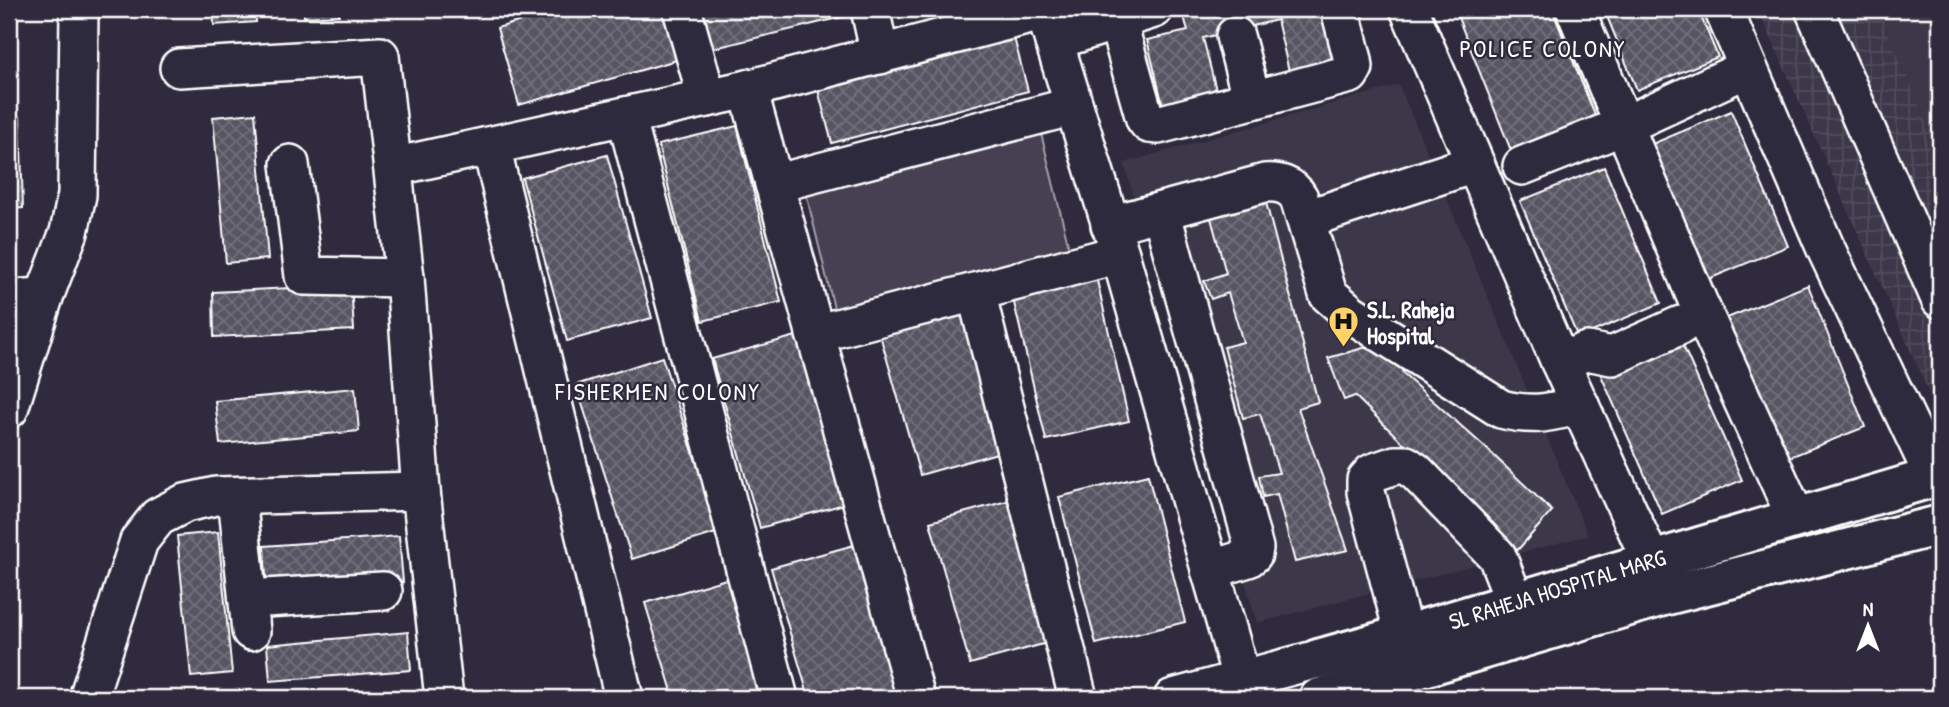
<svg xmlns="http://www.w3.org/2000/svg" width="1949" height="707" viewBox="0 0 1949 707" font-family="'Patrick Hand',sans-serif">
	<defs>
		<pattern id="industrial-grid" width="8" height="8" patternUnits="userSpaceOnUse" patternTransform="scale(1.75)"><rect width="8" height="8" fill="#3c3749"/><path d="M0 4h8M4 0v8" fill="none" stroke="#504b5b"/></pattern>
		<pattern id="building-cross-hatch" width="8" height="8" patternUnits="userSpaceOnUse" patternTransform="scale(1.75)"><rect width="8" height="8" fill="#595564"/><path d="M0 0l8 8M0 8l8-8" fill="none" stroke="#726e7b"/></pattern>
	</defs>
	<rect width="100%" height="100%" fill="#2f2a3d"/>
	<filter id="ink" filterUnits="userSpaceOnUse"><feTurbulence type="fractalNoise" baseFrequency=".0143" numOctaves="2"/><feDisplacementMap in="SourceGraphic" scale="14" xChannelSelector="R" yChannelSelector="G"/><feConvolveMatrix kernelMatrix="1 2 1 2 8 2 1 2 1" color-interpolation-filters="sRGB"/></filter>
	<g filter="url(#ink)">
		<!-- built -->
		<g fill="#3c3749">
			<path d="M1878 9H1940V154Z"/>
			<path d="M1399 85 1588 535 1257 623 1124 163Z"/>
		</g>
		<!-- industrial -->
		<path fill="url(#industrial-grid)" d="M1758 9H1878L1940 154V417Z"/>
		<!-- grass -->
		<path fill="#464152" stroke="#a2a0a8" stroke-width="2" d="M1040 129 1071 256 835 312 804 185Z"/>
		<!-- building -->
		<g fill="url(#building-cross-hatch)" stroke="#fff" stroke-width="2">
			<path d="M213 9H255L256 22 214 25Z"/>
			<path d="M304 9H339V15L304 17Z"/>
			<path d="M563 9H673L687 57 519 105 497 28Z"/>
			<path d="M702 9H844L846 16 711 49Z"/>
			<path d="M1182 9H1286L1287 11 1297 9H1332L1346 70 1292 84 1277 20 1203 38 1219 102 1165 114 1147 40 1188 31Z"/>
			<path d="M1472 9H1552L1597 120 1512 153 1457 15Z"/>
			<path d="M1604 9H1698L1718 57 1637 90Z"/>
			<path d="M1014 38 1028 91 832 143 818 90Z"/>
			<path d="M1731 111 1788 246 1709 279 1652 144Z"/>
			<path d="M255 113 268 259 226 263 213 117Z"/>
			<path d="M9 117H20L23 208 9 209Z"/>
			<path d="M737 126 781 302 702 321 658 145Z"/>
			<path d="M607 155 652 318 567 341 522 178Z"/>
			<path d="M1604 167 1661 303 1578 338 1520 201Z"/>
			<path d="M1264 195 1318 402 1298 408 1348 550 1295 562 1277 494 1263 497 1259 476 1279 473 1260 414 1243 418 1224 347 1243 342 1228 293 1211 299 1204 281 1226 273 1208 207Z"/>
			<path d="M1096 276 1129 421 1046 440 1012 294Z"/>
			<path d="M351 285 354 330 214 337 213 292Z"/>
			<path d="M1808 285 1865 427 1785 459 1727 318Z"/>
			<path d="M962 304 1004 451 920 475 878 328Z"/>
			<path d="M796 336 844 504 760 528 712 359Z"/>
			<path d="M1680 339 1742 480 1662 514 1600 373Z"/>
			<path d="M1388 341 1404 375 1487 449 1552 511 1515 553 1355 396 1344 400 1328 358Z"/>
			<path d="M662 357 719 532 632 559 576 385Z"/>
			<path d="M355 388 359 431 220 444 215 401Z"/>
			<path d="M1148 475 1185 622 1096 644 1059 497Z"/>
			<path d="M1018 498 1058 640 970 664 930 522Z"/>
			<path d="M218 532 232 673 191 677 177 536Z"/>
			<path d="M399 536 403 582 267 592 264 546Z"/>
			<path d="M854 545 898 698H809L771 568Z"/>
			<path d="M726 579 761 698H674L645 603Z"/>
			<path d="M408 632 411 670 270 681 267 645Z"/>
		</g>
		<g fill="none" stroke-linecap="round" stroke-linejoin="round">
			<defs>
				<g id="minor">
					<path d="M682 9 707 98"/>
					<path d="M870 9 880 55"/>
					<path d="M1044 9 1120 254 1247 698"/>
					<path d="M1114 9 1145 119 1149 124 1158 125 1350 74 1354 67 1353 60 1340 9"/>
					<path d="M1409 9 1560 362 1651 561 1661 588"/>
					<path d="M1575 9 1698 302 1796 518"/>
					<path d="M1723 9 1826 249 1934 477"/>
					<path d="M1814 9 1940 299"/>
					<path d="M1235 36 1252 100"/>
					<path d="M1054 41 1154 9"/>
					<path d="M179 68 380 56 405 278 421 491 444 698"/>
					<path d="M748 89 916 698"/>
					<path d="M626 116 779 698"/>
					<path d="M491 146 624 698"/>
					<path d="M290 164 304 276 405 278"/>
					<path d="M1522 166 1623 126 1748 68"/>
					<path d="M393 167 748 89 1045 11"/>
					<path d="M774 184 1074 106"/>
					<path d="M1161 211 1254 548 1253 554 1248 558 1210 570"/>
					<path d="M1306 219 1474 164"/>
					<path d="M1110 225 1265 183C1278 182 1292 185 1299 198L1328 294 1350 313 1501 409C1532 417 1549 413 1580 405"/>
					<path d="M976 292 1078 698"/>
					<path d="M9 299 44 297"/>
					<path d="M815 334 1120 254"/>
					<path d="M1560 362 1587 351 1612 356 1681 325"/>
					<path d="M9 409 44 297 69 232 77 195 79 9"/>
					<path d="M237 496 251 631"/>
					<path d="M248 599 383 591"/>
					<path d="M1404 635 1366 492V480L1372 473 1395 465H1406L1416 472 1497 556 1515 602"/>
					<path d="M88 698 139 541 158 517 185 503 216 496 421 491"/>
					<path d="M1173 698 1318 659"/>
				</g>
				<g id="major">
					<path d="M1318 659 1404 635 1934 477H1940"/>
					<path d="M1319 698 1663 596 1940 525"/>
				</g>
			</defs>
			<!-- minor casing -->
			<use href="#minor" stroke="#fff" stroke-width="42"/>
			<!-- major casing -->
			<use href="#major" stroke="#fff" stroke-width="44"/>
			<!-- minor -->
			<use href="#minor" stroke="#2f2a3d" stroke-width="37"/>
			<!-- major -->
			<use href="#major" stroke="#2f2a3d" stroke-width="38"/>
		</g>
	</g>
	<!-- icons -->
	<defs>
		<symbol id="hospital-pin" viewBox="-11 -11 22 30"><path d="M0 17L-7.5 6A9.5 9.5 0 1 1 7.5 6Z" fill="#ffd166" stroke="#2f2a3d"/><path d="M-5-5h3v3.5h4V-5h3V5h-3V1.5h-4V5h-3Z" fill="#111"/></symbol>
	</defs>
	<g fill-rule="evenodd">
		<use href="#hospital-pin" x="1326" y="304" width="35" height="47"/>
	</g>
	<g text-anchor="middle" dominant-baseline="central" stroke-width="5" stroke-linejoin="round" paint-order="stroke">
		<!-- poi labels -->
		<g font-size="23" font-weight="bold" fill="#fff" stroke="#2f2a3d" text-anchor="start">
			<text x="1367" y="309">S.L. Raheja<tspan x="1367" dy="26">Hospital</tspan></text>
		</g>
		<!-- street labels -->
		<g font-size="23" fill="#fff" stroke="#2f2a3d">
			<text transform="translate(1557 589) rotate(-17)">SL RAHEJA HOSPITAL MARG</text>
		</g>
		<!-- neighbourhood labels -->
		<g font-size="24" letter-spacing="2" fill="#fff" stroke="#2f2a3d">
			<text x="1543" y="48">POLICE COLONY</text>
			<text x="658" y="391">FISHERMEN COLONY</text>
		</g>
	</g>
	<!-- margin -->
	<rect width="1949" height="707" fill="none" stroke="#2f2a3d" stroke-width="35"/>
	<rect x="18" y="18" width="1914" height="672" fill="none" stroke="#fff" stroke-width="2.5" filter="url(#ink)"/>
	<!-- north arrow -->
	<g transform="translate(1868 626)" stroke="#2f2a3d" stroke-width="5" paint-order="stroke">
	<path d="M0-5L12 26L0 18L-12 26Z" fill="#ffffff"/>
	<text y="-10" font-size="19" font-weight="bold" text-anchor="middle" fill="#ffffff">N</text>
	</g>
</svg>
